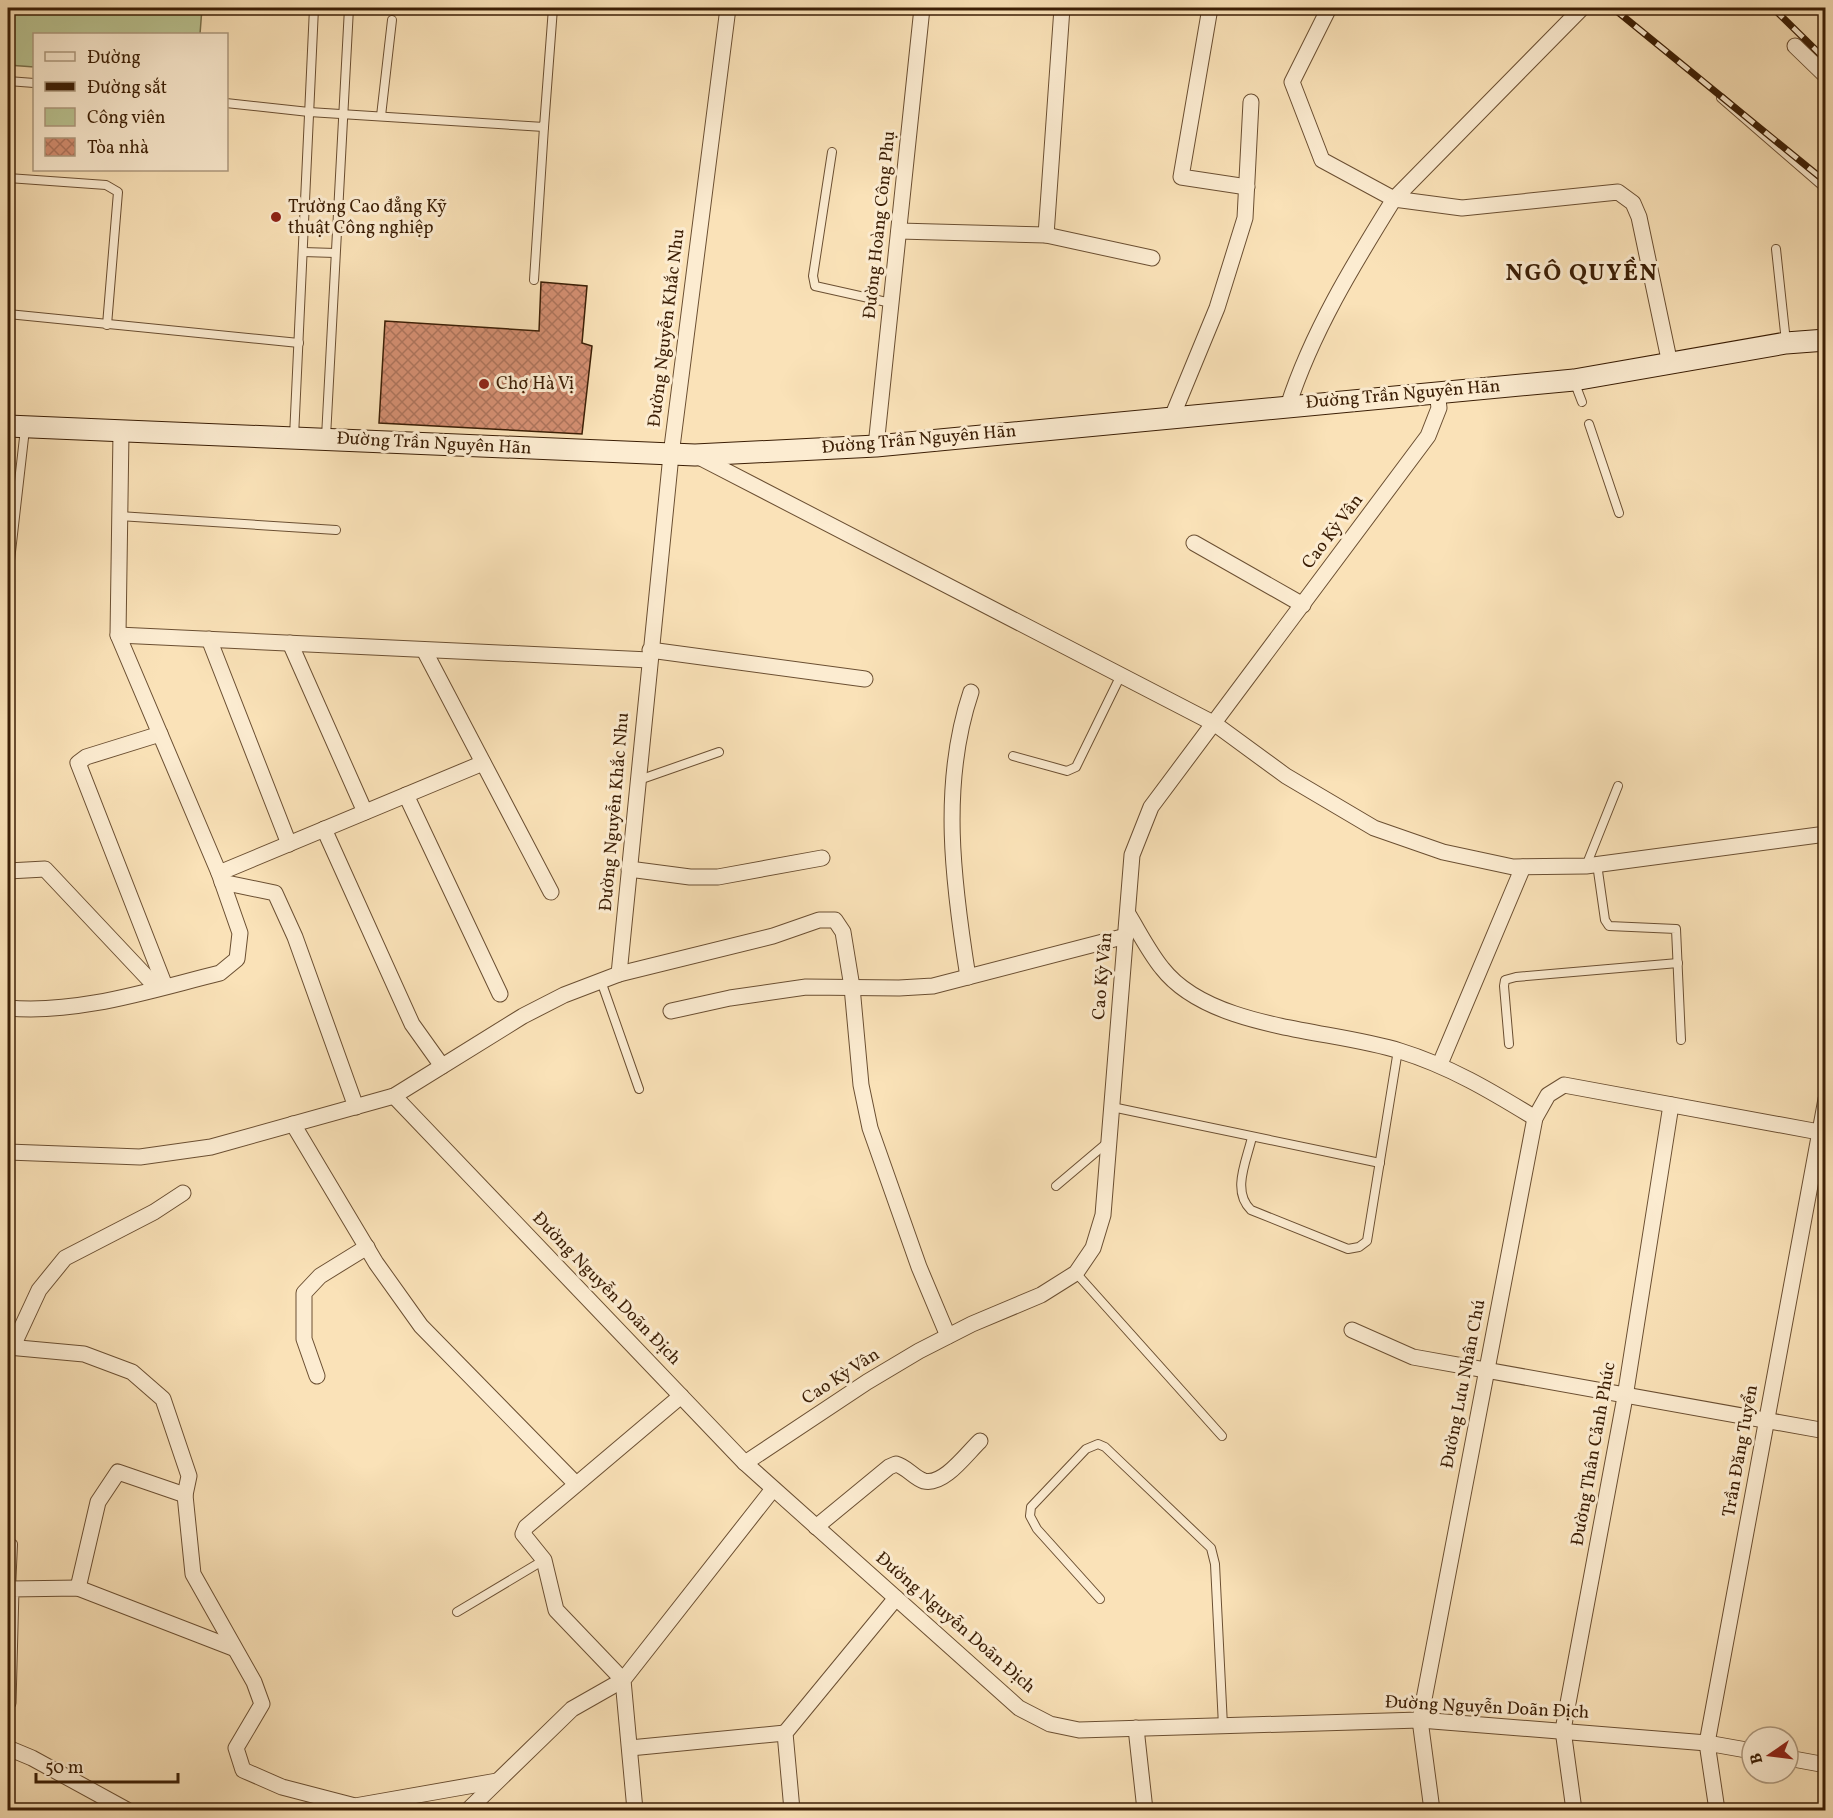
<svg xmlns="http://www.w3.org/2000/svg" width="1833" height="1818" viewBox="0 0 1833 1818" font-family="Vollkorn,serif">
	<defs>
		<pattern id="building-cross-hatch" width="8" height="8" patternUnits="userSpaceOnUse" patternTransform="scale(1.5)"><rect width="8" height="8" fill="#d48f72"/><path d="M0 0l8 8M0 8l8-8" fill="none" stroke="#ad745c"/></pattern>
	</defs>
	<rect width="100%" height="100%" fill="#fae2b8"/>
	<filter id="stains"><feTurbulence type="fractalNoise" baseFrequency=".00333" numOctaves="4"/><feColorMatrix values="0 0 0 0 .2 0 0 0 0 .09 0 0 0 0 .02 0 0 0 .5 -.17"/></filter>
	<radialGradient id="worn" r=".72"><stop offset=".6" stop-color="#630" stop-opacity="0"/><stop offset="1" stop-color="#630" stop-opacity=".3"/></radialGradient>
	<!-- green -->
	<path fill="#bac492" stroke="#7a714c" stroke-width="1.5" d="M8 8H202L200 34H34V67L8 65Z"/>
	<!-- building -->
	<path fill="url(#building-cross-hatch)" stroke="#3b1e05" stroke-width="1.5" d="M541 282 587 286 582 343 592 346 582 434 379 423 385 321 539 331Z"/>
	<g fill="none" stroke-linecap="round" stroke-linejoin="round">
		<defs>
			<g id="lane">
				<path d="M8 81 34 83"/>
				<path d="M1721 98 1826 189"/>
				<path d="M226 103 309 112 544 127 553 8"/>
				<path d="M381 116 392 20"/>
				<path d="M832 152 813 276 815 286 891 303"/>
				<path d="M8 178 106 185 118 192 107 325"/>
				<path d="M1776 249 1786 342"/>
				<path d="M303 252 335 253"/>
				<path d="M534 280 544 127"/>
				<path d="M8 314 299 343"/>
				<path d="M1574 381 1582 402"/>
				<path d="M1589 424 1619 513"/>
				<path d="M294 437 314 8"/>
				<path d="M326 437 349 8"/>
				<path d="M119 516 336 530"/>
				<path d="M8 578 25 429"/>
				<path d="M1013 756 1067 771 1076 767 1121 675"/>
				<path d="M639 780 719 752"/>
				<path d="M1597 864 1605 920 1609 926 1676 929 1681 1040"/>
				<path d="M1586 866 1618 786"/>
				<path d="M601 981 639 1089"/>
				<path d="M1509 1044 1504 986 1505 980 1516 977 1678 963"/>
				<path d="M1112 1107 1380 1163"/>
				<path d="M1252 1137C1247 1160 1231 1191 1251 1210L1348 1249 1359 1247 1367 1241 1398 1050"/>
				<path d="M1056 1186 1108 1142"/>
				<path d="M1076 1273 1222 1436"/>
				<path d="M11 1589 13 1544"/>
				<path d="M1100 1599 1037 1529 1030 1516 1031 1507 1086 1449 1098 1444 1105 1447 1211 1548 1215 1564 1223 1726"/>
				<path d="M457 1612 544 1560"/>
			</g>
			<g id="street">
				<path d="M1210 8 1181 177 1247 187"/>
				<path d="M1582 8 1394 199 1462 208 1618 192 1633 203 1639 217 1670 364"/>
				<path d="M1795 46 1826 76"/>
				<path d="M899 231 1046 235 1152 258"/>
				<path d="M1046 235 1062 8"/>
				<path d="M1288 406C1312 332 1353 265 1394 199L1322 160 1292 82 1329 8"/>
				<path d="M1172 417 1217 308 1245 218 1251 102"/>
				<path d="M876 446 922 8"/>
				<path d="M697 456 1215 724 1286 776 1374 828 1443 852 1513 867 1586 866 1826 834"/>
				<path d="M1194 543 1303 605"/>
				<path d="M118 635 649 660"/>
				<path d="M209 639 289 844"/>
				<path d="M290 643 365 812"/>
				<path d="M424 650 551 892"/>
				<path d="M650 650 865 679"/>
				<path d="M160 734 86 757 78 763 165 986"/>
				<path d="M406 795 500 994"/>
				<path d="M324 829 412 1024 442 1066"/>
				<path d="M629 869 690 877H718L822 858"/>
				<path d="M8 871 45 869 157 988"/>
				<path d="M219 873 483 763"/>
				<path d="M222 882 275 893 295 937 356 1107"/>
				<path d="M1128 914C1139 932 1149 952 1162 968 1210 1030 1331 1029 1400 1051 1449 1066 1491 1091 1535 1118"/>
				<path d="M619 974 773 936 819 920H835L843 932 852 987 861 1085 870 1128 919 1267 948 1336"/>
				<path d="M968 977C953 883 940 784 971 692"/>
				<path d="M8 1008C80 1014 151 990 220 973L237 959 240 933 219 873 118 635 121 432"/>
				<path d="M671 1011 730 998 806 987 899 988 933 986 1126 936"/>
				<path d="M1440 1064 1523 867"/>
				<path d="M394 1096 745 1463 1019 1708 1050 1724 1079 1730 1420 1720 1707 1743 1752 1751"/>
				<path d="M293 1124 376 1263 421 1326 576 1484"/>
				<path d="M8 1152 140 1157 211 1147 394 1096 523 1016 564 995 619 974 671 455 728 8"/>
				<path d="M1352 1330 1413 1357 1826 1431"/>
				<path d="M13 1346 39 1290 65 1258 154 1212 183 1193"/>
				<path d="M8 1347 84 1354 132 1372 163 1399 189 1476 185 1495"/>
				<path d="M317 1376 304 1339V1293L320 1276 367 1247"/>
				<path d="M745 1463 867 1382 919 1351 972 1324 1041 1295 1076 1273 1093 1248 1103 1215 1132 855 1151 807 1428 436 1439 408 1437 391"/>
				<path d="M816 1527 889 1467 896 1464C907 1467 914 1478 924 1481 944 1486 967 1453 980 1441"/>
				<path d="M78 1588 98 1502 118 1472 185 1495 193 1574 254 1682 262 1704 236 1748 243 1770 282 1787 355 1806 497 1781"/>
				<path d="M8 1703 11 1589 78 1588 233 1648"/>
				<path d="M1136 1728 1145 1810"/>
				<path d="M8 1748 32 1758 127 1810"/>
				<path d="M630 1748 785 1733"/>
				<path d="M1788 1758 1826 1765"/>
				<path d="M468 1810 572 1709 623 1680 556 1610 544 1560 523 1534 526 1527 681 1396"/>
				<path d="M635 1810 623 1680 773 1489"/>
				<path d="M792 1810 785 1733 896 1598"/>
				<path d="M1432 1810 1420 1720 1535 1118 1548 1095 1564 1085 1819 1132"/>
				<path d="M1574 1810 1563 1730 1625 1397 1671 1105"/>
				<path d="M1717 1810 1707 1743 1826 1099"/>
			</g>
			<path id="secondary" d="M8 426 695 455 876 446 1574 380 1786 343 1826 340"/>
		</defs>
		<!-- lane casing -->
		<use href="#lane" stroke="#6b4f32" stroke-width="10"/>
		<!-- street casing -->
		<use href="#street" stroke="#6b4f32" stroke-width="17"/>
		<!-- secondary casing -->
		<use href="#secondary" stroke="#3b1e05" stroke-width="23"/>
		<!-- lane -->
		<use href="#lane" stroke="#fcecd1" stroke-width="8"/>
		<!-- street -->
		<use href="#street" stroke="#fcecd1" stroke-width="15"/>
		<!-- secondary -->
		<use href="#secondary" stroke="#fcecd1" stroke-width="21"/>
		<defs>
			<g id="rail">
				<path d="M1613 8 1826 182"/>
				<path d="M1773 8 1826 60"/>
			</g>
		</defs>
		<!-- rail casing -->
		<use href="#rail" stroke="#3b1e05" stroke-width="7"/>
		<!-- rail -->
		<use href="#rail" stroke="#fcecd1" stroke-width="4.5" stroke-dasharray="14" stroke-linecap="butt"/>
	</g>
	<!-- markers -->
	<g fill="#8f2418" stroke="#fcecd1" stroke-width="2">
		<circle cx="276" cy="217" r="6"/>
		<circle cx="484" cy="384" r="6"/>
	</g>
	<g text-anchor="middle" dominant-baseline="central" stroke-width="6" stroke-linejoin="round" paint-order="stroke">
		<!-- poi labels -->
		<g font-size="18" fill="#3b1e05" stroke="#fcecd1" text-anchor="start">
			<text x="288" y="207">Trường Cao đẳng Kỹ<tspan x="288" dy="21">thuật Công nghiệp</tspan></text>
			<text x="496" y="384">Chợ Hà Vị</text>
		</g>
		<!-- street labels -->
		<g font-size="18" fill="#3b1e05" stroke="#fcecd1">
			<text transform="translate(880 225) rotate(-84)">Đường Hoàng Công Phụ</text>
			<text transform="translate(667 328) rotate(-83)">Đường Nguyễn Khắc Nhu</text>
			<text transform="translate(1403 395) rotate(-5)">Đường Trần Nguyên Hãn</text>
			<text transform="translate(919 440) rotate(-5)">Đường Trần Nguyên Hãn</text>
			<text transform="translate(434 444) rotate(3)">Đường Trần Nguyên Hãn</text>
			<text transform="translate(1333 532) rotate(-53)">Cao Kỳ Vân</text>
			<text transform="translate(615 812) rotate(-85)">Đường Nguyễn Khắc Nhu</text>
			<text transform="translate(1103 976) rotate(-85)">Cao Kỳ Vân</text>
			<text transform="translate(606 1289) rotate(46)">Đường Nguyễn Doãn Địch</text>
			<text transform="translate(841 1377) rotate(-33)">Cao Kỳ Vân</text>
			<text transform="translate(1464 1384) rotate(-79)">Đường Lưu Nhân Chú</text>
			<text transform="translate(1741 1451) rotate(-80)">Trần Đăng Tuyển</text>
			<text transform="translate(1594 1454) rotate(-80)">Đường Thân Cảnh Phúc</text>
			<text transform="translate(955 1623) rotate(41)">Đường Nguyễn Doãn Địch</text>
			<text transform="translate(1487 1708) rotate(3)">Đường Nguyễn Doãn Địch</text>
		</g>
		<!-- district labels -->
		<g font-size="24" font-weight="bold" letter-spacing="1.5" fill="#3b1e05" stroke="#fcecd1">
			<text x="1582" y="274">NGÔ QUYỀN</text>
		</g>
	</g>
	<!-- margin -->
	<rect width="1833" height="1818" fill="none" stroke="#fae2b8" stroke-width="30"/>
	<rect x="9" y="9" width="1815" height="1800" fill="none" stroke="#3b1e05" stroke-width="3"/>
	<rect x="15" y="15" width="1803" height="1788" fill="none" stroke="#3b1e05" stroke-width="1.5"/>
	<!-- legend -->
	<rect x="33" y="33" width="195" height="138" fill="#fcecd1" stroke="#af9a7f" stroke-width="1.5"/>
	<rect x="45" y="52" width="30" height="9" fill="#fcecd1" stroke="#af9a7f" stroke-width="1.5"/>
	<text x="87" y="63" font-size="18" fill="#3b1e05">Đường</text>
	<rect x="45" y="82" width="30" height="9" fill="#3b1e05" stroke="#af9a7f" stroke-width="1.5"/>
	<text x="87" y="93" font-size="18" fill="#3b1e05">Đường sắt</text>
	<rect x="45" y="108" width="30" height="18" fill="#bac492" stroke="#af9a7f" stroke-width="1.5"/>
	<text x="87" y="123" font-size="18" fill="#3b1e05">Công viên</text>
	<rect x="45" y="138" width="30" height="18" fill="url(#building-cross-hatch)" stroke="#af9a7f" stroke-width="1.5"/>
	<text x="87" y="153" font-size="18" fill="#3b1e05">Tòa nhà</text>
	<!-- north arrow -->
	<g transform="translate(1770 1755) rotate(256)"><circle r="28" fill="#fcecd1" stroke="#af9a7f" stroke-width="1.5"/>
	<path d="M0-4.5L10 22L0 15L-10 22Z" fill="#8f2418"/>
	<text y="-9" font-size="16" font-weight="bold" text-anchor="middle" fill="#3b1e05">B</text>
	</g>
	<!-- scale -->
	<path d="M36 1773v9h142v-9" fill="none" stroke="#3b1e05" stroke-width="3"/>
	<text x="45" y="1773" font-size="18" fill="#3b1e05" stroke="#fcecd1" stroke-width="4.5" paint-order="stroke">50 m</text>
	<rect width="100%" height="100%" filter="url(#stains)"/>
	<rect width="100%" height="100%" fill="url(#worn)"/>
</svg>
